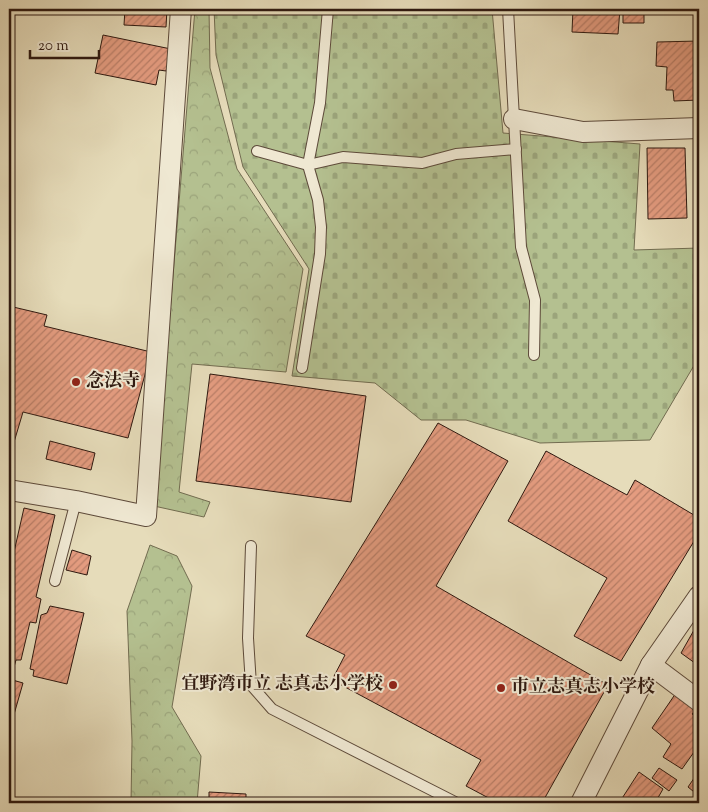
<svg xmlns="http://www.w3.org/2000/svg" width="708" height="812" viewBox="0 0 708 812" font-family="'Sorts Mill Goudy','Noto Serif JP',serif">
	<defs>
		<pattern id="forest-crowns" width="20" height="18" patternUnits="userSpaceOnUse" patternTransform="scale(1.25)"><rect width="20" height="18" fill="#b4c090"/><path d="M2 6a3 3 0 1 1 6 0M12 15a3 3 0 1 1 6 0" fill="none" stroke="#9ba47b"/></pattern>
		<pattern id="cemetery-stones" width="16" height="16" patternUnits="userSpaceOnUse" patternTransform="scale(1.25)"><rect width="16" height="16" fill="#b4c090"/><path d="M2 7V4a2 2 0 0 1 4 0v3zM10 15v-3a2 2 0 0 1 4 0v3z" fill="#9ba47b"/></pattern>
		<pattern id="building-hatch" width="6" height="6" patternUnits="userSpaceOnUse" patternTransform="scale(1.25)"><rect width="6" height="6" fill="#e49c80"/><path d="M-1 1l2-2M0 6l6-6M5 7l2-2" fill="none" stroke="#b97e67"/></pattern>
	</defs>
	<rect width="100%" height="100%" fill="#e6dcba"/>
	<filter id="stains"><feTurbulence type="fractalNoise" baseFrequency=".004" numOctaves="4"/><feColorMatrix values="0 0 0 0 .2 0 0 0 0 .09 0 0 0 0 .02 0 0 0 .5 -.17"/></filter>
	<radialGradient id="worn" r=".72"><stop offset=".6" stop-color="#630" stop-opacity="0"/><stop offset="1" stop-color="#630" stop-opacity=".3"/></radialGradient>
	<!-- forest -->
	<g fill="url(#forest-crowns)" stroke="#726c50">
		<path d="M195 9H209L210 68 237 169 303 269 286 372 192 364 179 492 210 502 204 517 154 506Z"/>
		<path d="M150 545 177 556 192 586 172 707 201 756 197 803H131L132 741 127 611Z"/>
	</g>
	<!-- cemetery -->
	<path fill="url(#cemetery-stones)" stroke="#726c50" d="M214 9H492L503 133 640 144 634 250 699 248V357L650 440 540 443 466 420H421L375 383 292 376 309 269 243 167 216 55Z"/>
	<!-- building -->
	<g fill="url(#building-hatch)" stroke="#2f1910">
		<path d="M125 9H167L166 27 124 25Z"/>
		<path d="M573 9H620L618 34 572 32Z"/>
		<path d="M623 9H662V12H644V23H623Z"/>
		<path d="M103 35 171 49 166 71 159 70 156 85 95 73Z"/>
		<path d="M699 41V100L674 101 673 90H666L667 67 656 66 657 42Z"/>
		<path d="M647 148H685L687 218 648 219Z"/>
		<path d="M9 306 47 315 44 326 151 352 128 438 23 412 9 459Z"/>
		<path d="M210 374 366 396 351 502 196 481Z"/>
		<path d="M438 423 508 461 436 586 608 685 542 803H498L466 786 481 760 332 680 345 655 306 636Z"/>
		<path d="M50 441 95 453 91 470 46 459Z"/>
		<path d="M546 451 627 495 635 480 699 518V533L621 661 574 636 607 578 508 521Z"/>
		<path d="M24 508 55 515 36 597 41 599 36 623 30 622 21 660H16L14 667 9 666V574Z"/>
		<path d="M72 550 91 556 87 575 66 570Z"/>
		<path d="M50 606 84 613 67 684 33 676 34 670 30 669 41 615 47 613Z"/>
		<path d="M698 623 699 624V666L681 653Z"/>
		<path d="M9 679 23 683 11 725H9Z"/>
		<path d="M676 693 697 708 692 714 699 719V745L682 769 663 757 671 744 652 728Z"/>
		<path d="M659 768 677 780 669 791 652 778Z"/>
		<path d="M699 771V796L688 787Z"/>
		<path d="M639 772 663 789 655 803H619Z"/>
		<path d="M209 792 246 794V803H209Z"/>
	</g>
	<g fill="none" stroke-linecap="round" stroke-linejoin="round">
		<defs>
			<g id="service">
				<path d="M508 9 521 247 535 300 534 355"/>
				<path d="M257 151 308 165 343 157 422 163 456 154 516 149"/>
				<path d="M302 368 320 254 321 227 318 200 308 165 320 103 328 9"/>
				<path d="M251 546 248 638 251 685 272 709 457 803"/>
				<path d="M55 581 76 501"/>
			</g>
			<g id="minor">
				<path d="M514 119 583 132 699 128"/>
				<path d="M9 490 76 501 146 516 181 9"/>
				<path d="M651 665 699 701"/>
				<path d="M581 803 651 665 699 596"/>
			</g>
		</defs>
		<!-- service casing -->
		<use href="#service" stroke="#5d4a3a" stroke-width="12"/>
		<!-- minor casing -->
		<use href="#minor" stroke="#5d4a3a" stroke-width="22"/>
		<!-- service -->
		<use href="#service" stroke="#efe8d2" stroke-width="10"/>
		<!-- minor -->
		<use href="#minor" stroke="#efe8d2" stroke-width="20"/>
	</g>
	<!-- markers -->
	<g fill="#8f2418" stroke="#efe8d2" stroke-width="2">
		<circle cx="76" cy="382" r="5"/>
		<circle cx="393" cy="685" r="5"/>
		<circle cx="501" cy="688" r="5"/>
	</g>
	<g text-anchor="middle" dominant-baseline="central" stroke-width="4" stroke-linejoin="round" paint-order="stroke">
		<!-- poi labels -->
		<g font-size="18" font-weight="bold" fill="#2f1910" stroke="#efe8d2" text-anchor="start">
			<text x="86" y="382">念法寺</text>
			<text x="383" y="685" text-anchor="end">宜野湾市立 志真志小学校</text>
			<text x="511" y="688">市立志真志小学校</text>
		</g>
	</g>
	<!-- margin -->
	<rect width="708" height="812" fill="none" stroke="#e6dcba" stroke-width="30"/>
	<rect x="10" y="10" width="688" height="792" fill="none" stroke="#2f1910" stroke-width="2.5"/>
	<rect x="15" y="15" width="678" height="782" fill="none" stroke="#2f1910"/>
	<!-- scale -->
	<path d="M30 50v8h69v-8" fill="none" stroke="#2f1910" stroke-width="2.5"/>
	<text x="38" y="50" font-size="15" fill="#2f1910" stroke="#efe8d2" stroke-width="4" paint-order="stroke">20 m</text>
	<rect width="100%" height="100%" filter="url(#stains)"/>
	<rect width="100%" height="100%" fill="url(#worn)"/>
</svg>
